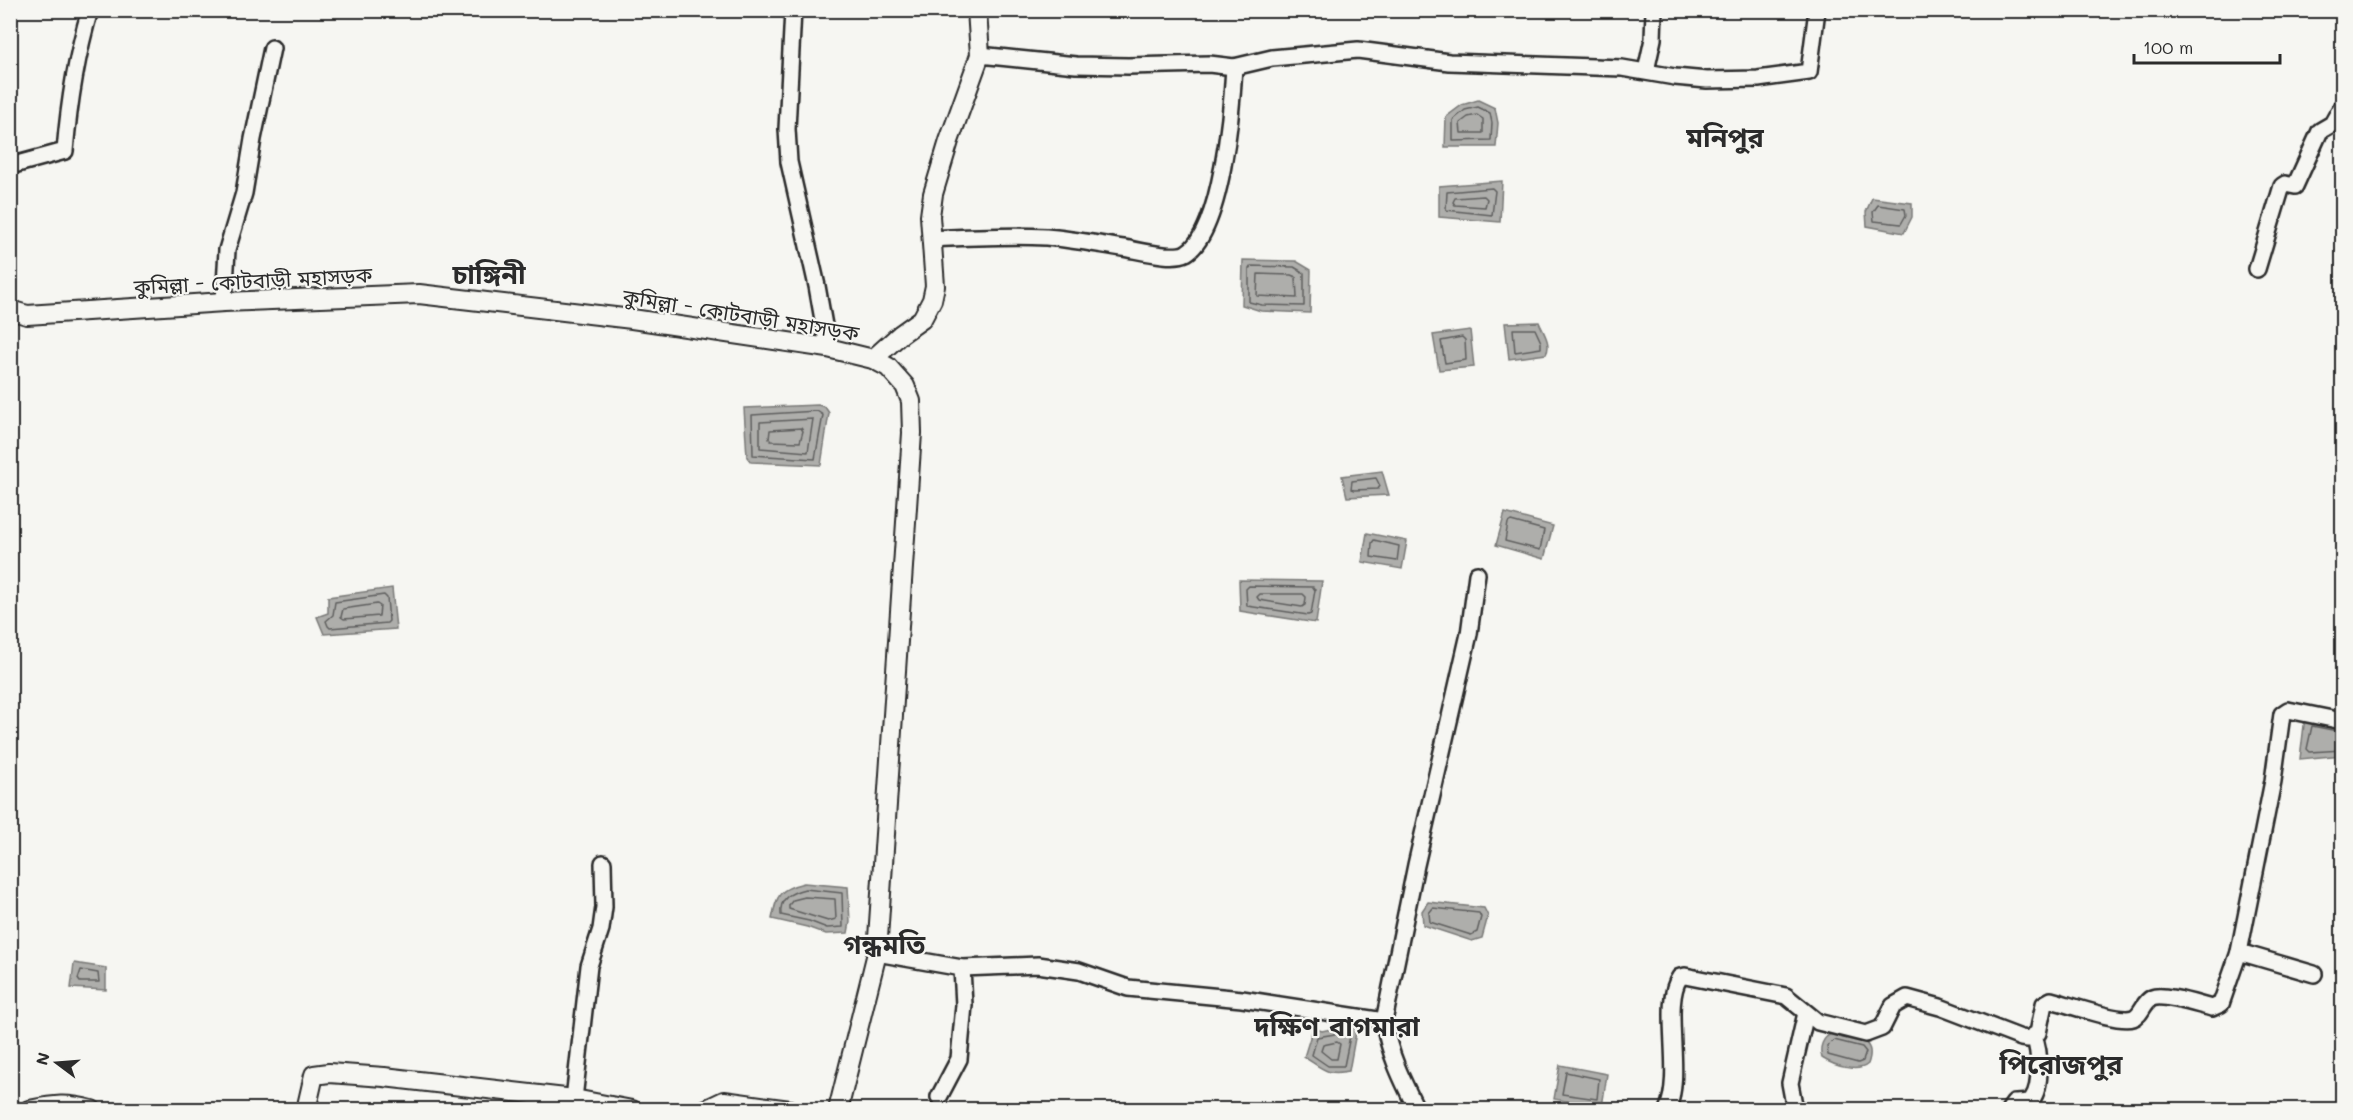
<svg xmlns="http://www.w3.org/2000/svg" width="2353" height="1120" viewBox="0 0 2353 1120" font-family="Mali,'Noto Sans Bengali',sans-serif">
	<rect width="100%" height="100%" fill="#f6f6f2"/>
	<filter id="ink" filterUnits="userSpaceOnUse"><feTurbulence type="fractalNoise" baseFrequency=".0167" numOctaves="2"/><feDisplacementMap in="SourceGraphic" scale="12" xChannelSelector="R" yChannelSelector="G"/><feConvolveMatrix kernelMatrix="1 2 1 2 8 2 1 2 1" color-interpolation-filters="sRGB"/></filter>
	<g filter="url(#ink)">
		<!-- water -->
		<g fill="#aeaeab" stroke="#7a7a78" stroke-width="1.5">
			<path d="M1478 100 1495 108 1498 123 1496 147H1445L1446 117 1462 105Z"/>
			<path d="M1502 181 1500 222 1439 217V186Z"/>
			<path d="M1872 198 1912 203V217L1904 233 1867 226 1866 212Z"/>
			<path d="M1243 260 1296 261 1311 270 1310 313 1261 311 1242 305Z"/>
			<path d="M1539 322C1543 332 1552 344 1546 354L1509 359 1505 323Z"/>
			<path d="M1470 330 1474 367 1439 370 1433 335Z"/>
			<path d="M818 405 825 407 829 413 821 465 751 462 747 457 744 408Z"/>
			<path d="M1382 471 1389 495 1347 497 1342 476Z"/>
			<path d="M1505 513 1553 526 1544 559 1496 545Z"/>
			<path d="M1367 533 1407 541 1402 569 1362 562Z"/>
			<path d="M1239 580 1322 581 1316 623 1240 611Z"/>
			<path d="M392 588 396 629 324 634 317 617 328 613V597Z"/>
			<path d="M2305 717 2342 727V755L2300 759Z"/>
			<path d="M804 883 848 887 850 922 848 933 826 934 807 927 772 919C777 894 779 889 804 883Z"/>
			<path d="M1428 902 1484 908 1488 916 1482 938 1472 941 1423 925 1422 911Z"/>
			<path d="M74 963 106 968V990L71 988Z"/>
			<path d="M1340 1027H1357L1349 1071C1326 1076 1322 1068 1304 1057L1313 1028 1322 1031Z"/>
			<path d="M1833 1033C1853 1039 1878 1037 1868 1064 1857 1074 1833 1065 1822 1058 1819 1048 1822 1037 1833 1033Z"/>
			<path d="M1560 1065 1607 1074 1602 1107 1554 1099Z"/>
		</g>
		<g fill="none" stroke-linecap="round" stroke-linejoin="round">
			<!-- shore -->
			<g stroke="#5f5f5e" stroke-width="1.5">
				<path d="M1478 107 1490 113 1492 123 1491 140 1453 141V120L1465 110Z"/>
				<path d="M1477 115 1483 119V133H1461L1460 123 1468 117Z"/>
				<path d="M1492 188 1495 191 1492 215 1446 210 1447 192Z"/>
				<path d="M1484 196 1487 199 1485 207 1455 205 1453 202 1455 198Z"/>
				<path d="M1878 205 1905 209 1906 215 1901 224 1874 221 1873 212Z"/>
				<path d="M1251 266 1294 267 1304 273V306L1262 305 1249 302V269Z"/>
				<path d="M1258 274 1291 275 1296 277 1297 298 1257 296Z"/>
				<path d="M1513 329H1535L1541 342V348L1515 352Z"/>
				<path d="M1462 337 1465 340 1466 360 1445 363 1441 341Z"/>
				<path d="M817 411 823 415 815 459 753 455 752 415Z"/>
				<path d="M813 419 808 452 760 448V422Z"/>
				<path d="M801 428 803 431 800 442 771 441 769 439 770 430Z"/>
				<path d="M1376 478 1380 486 1378 489 1354 490 1351 489 1352 481Z"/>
				<path d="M1511 521 1544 530 1540 550 1505 541 1508 523Z"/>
				<path d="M1374 540 1399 546 1397 561 1371 557 1372 543Z"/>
				<path d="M1249 586 1313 587 1315 590 1311 614 1308 615 1247 606 1246 589Z"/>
				<path d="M1260 594H1303L1306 597 1305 605 1302 607 1259 600 1257 597Z"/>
				<path d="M384 595 387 598 389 621 387 623 330 628 328 626 326 621 333 615 335 602Z"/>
				<path d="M377 604 380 606 379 616 344 619 341 617 343 609Z"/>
				<path d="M2342 732 2312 726 2307 749 2310 752 2342 750"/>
				<path d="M805 889 842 893 843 927 827 928 809 921 781 915C779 898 790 893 805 889Z"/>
				<path d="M805 897 835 899 836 919 828 921 789 909V905L793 900Z"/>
				<path d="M1433 908 1479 913 1481 917 1477 932 1471 935 1430 922 1429 913Z"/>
				<path d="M81 970 98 973 99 982H80L78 979Z"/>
				<path d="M1341 1033H1347L1350 1036 1344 1066H1328L1312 1055 1317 1037Z"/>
				<path d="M1834 1040 1862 1047 1866 1052 1863 1061 1858 1063 1828 1055 1827 1046Z"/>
				<path d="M1337 1042 1340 1044 1337 1059H1331L1321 1051 1323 1045Z"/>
				<path d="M1566 1072 1599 1079 1597 1099 1562 1094Z"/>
			</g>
			<defs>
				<g id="minor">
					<path d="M793 10 787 129 789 162 817 286 828 348"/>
					<path d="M980 55 1076 65 1128 66 1209 64 1234 67 1272 58 1358 50 1449 62 1622 68 1675 77 1707 80 1758 79 1809 72 1817 10"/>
					<path d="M1646 71 1653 39 1654 10"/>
					<path d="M10 166 65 151C69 103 76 57 90 10"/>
					<path d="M932 239C970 237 1008 235 1046 237 1071 239 1097 244 1123 248 1137 250 1173 260 1186 253 1222 232 1232 107 1234 67"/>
					<path d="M2257 269 2282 186 2285 184 2295 186 2320 131 2332 124 2342 106"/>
					<path d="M224 302 227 250 244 193 253 139 272 48"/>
					<path d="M2239 952 2314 974"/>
					<path d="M877 953 962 968 1038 965 1079 971 1128 988 1242 999 1384 1021C1389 1054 1402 1080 1417 1110"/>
					<path d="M1384 1021 1416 865 1469 634 1477 574"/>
					<path d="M939 1097 959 1059 964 1005 962 968"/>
					<path d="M574 1099 589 966 601 929 604 907 603 863"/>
					<path d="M1667 1110C1684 1075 1661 1003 1680 977L1685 976 1786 996 1818 1022 1866 1034 1882 1028 1893 1006 1907 998 1940 1007 2021 1038 2028 1039 2038 1033 2044 1004 2051 1000C2067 1004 2119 1023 2133 1018 2142 1015 2143 1002 2152 998 2163 993 2199 1005 2212 1008L2221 1004 2239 952 2273 781 2282 714 2288 710 2342 721"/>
					<path d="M1795 1110 1790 1083 1806 1013"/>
					<path d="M2009 1110 2014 1103C2020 1102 2029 1104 2032 1099 2042 1086 2040 1051 2034 1037"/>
				</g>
				<g id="major">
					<path d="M10 310 27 315 224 302 419 294 632 319 828 348 873 359 888 367 905 386 911 401 912 433 877 953 838 1110"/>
					<path d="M873 359 901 334 922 319 932 300 935 286 930 216 933 194 949 141 980 55 977 10"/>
					<path d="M10 1109 13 1110"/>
					<path d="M29 1110C55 1105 66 1103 92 1110"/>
					<path d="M306 1110 314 1075 329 1073 384 1077 574 1099 632 1110"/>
					<path d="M705 1110 724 1101 790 1110"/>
				</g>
			</defs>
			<!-- minor casing -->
			<use href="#minor" stroke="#2b2b2b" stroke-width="20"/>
			<!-- major casing -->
			<use href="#major" stroke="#2b2b2b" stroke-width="22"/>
			<!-- minor -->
			<use href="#minor" stroke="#f6f6f2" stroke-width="15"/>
			<!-- major -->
			<use href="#major" stroke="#f6f6f2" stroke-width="18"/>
		</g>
	</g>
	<g text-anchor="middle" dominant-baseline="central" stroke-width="4.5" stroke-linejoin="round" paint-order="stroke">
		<!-- street labels -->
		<g font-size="21" fill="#2b2b2b" stroke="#f6f6f2">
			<text transform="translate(253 280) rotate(-3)">কুমিল্লা - কোটবাড়ী মহাসড়ক</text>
			<text transform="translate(741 314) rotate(9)">কুমিল্লা - কোটবাড়ী মহাসড়ক</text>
		</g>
		<!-- district labels -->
		<g font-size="27" font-weight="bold" fill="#2b2b2b" stroke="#f6f6f2">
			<text x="1725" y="136">মনিপুর</text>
			<text x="489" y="273">চাঙ্গিনী</text>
			<text x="884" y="943">গন্ধমতি</text>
			<text x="1337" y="1025">দক্ষিণ বাগমারা</text>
			<text x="2061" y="1063">পিরোজপুর</text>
		</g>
	</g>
	<!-- margin -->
	<rect width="2353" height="1120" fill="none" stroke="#f6f6f2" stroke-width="36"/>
	<rect x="18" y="18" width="2317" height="1084" fill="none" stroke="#2b2b2b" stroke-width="2" filter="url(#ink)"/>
	<!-- north arrow -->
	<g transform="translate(57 1063) rotate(286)" stroke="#f6f6f2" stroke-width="4.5" paint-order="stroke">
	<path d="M0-4.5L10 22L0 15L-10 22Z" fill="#2b2b2b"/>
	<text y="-9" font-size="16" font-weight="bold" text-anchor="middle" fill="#2b2b2b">N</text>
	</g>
	<!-- scale -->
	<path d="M2134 54v9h146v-9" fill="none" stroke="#2b2b2b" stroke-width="3"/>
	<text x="2143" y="54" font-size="18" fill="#2b2b2b" stroke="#f6f6f2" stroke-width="4.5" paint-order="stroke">100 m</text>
</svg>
